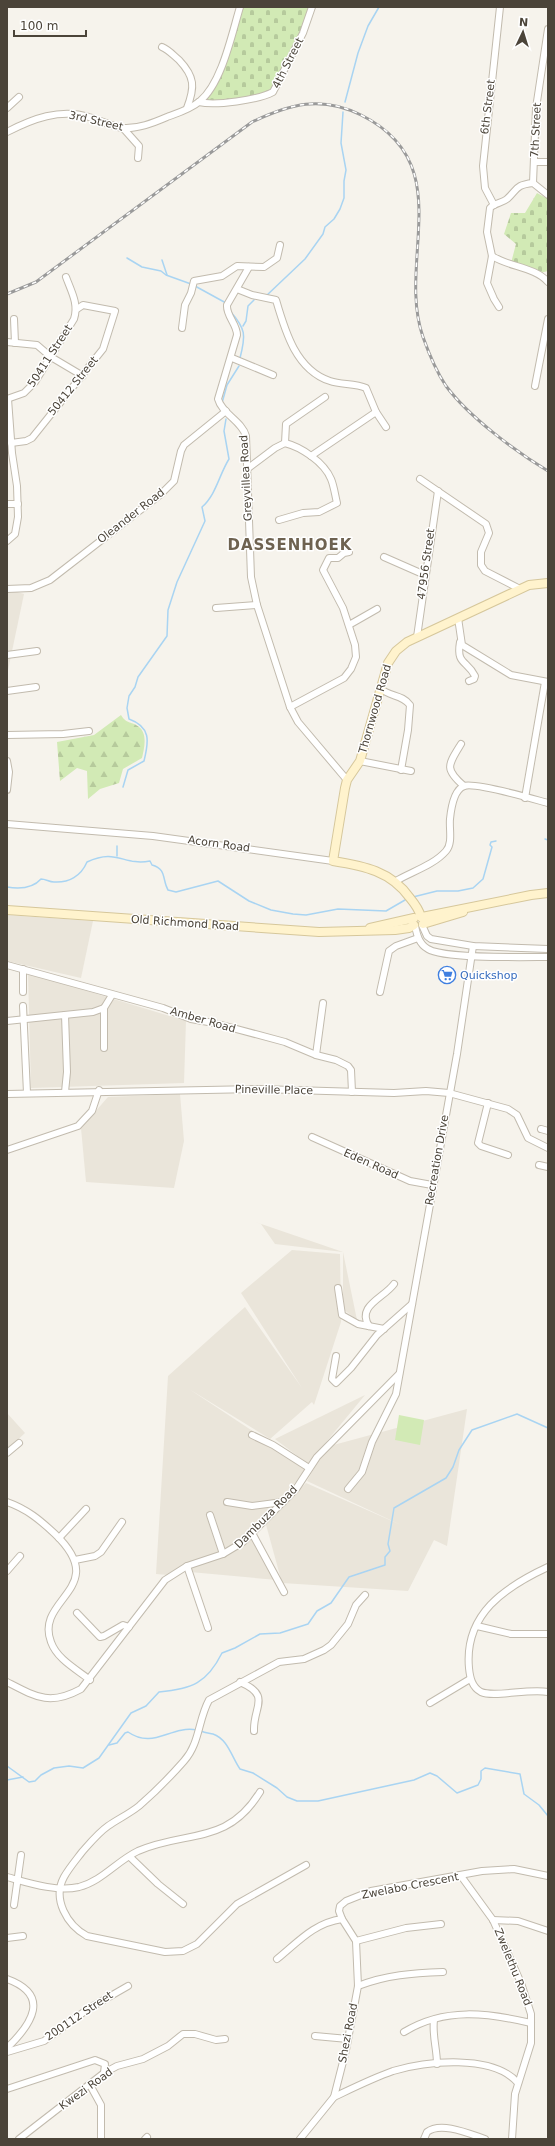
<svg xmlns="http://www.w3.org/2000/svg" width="555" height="2146" viewBox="0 0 555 2146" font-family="'DejaVu Sans',sans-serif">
	<defs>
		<pattern id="forest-firs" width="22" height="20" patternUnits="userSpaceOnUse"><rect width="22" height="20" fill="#d2eab5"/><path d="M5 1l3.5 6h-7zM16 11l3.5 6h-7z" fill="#b6ca9c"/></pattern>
		<pattern id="cemetery-stones" width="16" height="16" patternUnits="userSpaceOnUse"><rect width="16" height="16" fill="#d2eab5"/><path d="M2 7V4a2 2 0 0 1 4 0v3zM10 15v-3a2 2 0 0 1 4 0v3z" fill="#b6ca9c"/></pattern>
	</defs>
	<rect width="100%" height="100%" fill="#f6f3ec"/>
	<!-- residential -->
	<g fill="#eae5da">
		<path d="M7 589 24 594 7 675Z"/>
		<path d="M7 915 93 921 81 978 7 961Z"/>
		<path d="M28 973 186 1021 184 1083 31 1088Z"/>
		<path d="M180 1094 184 1141 174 1188 86 1182 81 1128 108 1097Z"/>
		<path d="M182 1197 343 1252 357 1320 343 1309V1252L275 1244 261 1224Z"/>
		<path d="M292 1250 340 1254 341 1322 314 1405 312 1402 270 1439 189 1389 307 1467 279 1504 231 1548 252 1539 277 1580 179 1571 168 1575 156 1574 168 1376 245 1307 302 1388 241 1293Z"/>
		<path d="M365 1395 308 1464 275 1439Z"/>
		<path d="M467 1409 447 1546 434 1540 408 1591 282 1583 265 1521 306 1483 401 1525 307 1481 326 1447Z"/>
		<path d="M7 1413 25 1433 7 1450Z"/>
	</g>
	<!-- forest -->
	<path fill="url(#forest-firs)" d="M121 715C127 725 132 721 139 727 148 734 144 749 142 758L123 769 119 783 100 789 88 799 87 771 77 768 60 781 57 742 94 735Z"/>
	<!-- cemetery -->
	<g fill="url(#cemetery-stones)">
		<path d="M242 7 311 8C308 19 277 86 270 91 258 101 222 100 206 102L205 100 217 79Z"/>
		<path d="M537 193 548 199V271L540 273 511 263 516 244 504 234 511 213H525Z"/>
	</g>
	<!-- pitch -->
	<path fill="#d2eab5" d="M399 1415 424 1420 420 1445 395 1440Z"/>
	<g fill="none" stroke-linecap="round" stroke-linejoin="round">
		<!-- stream -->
		<g stroke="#a9d4f2" stroke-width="1.5">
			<path d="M345 102 358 53 368 26 379 7"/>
			<path d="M127 258 142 267 161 271 166 275 191 284"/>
			<path d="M162 260 167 275"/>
			<path d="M195 286 226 303"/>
			<path d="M266 296 305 259 323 234 325 227 334 219 340 209 344 198V181L346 170 341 143 343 112"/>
			<path d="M230 311C246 329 246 335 240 358"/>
			<path d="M243 326 246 321 248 306 254 300"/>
			<path d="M222 403 227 385 239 366"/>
			<path d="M123 787 128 770 144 761C149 741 151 727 129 719L127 708 129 696 135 687 138 677 167 636 168 610 177 582 205 521 202 507C216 495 219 475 229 459L224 431 226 419"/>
			<path d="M545 839 548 840"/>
			<path d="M117 846V856"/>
			<path d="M7 887C19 889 33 888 41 879 46 879 49 882 54 882 69 883 81 876 87 862 117 848 123 866 150 861L152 865C167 869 162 880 168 890L176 892 218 881 249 901 271 910 293 914 306 915 338 909 386 911 405 900"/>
			<path d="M413 897 437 891H458L473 888 483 879 492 847 490 845 491 842 496 841"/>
			<path d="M201 1731C205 1733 209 1733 213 1734 228 1739 232 1758 240 1769L253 1773 277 1788 287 1797 297 1801H318L414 1780 430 1773 437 1776 457 1793 478 1785 481 1779V1771L485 1768 520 1774 524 1794 539 1805 548 1816"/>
			<path d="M109 1745 117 1743 125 1733 128 1732C154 1750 170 1725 197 1730"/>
			<path d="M7 1766 29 1782 35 1781 41 1775 54 1768 69 1766 83 1768 99 1758 131 1713 146 1706 159 1692C192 1689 207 1683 222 1653L235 1648 260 1634 280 1633 308 1624 317 1611 331 1603 349 1577 385 1565V1557L390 1551 388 1544 394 1508 446 1478 453 1467 459 1450 472 1430 517 1414 548 1428"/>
			<path d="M7 1780 23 1777"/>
		</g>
		<defs>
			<g id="street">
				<path d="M162 47C169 50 173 55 179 60 195 77 195 87 187 108"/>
				<path d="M199 102C215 106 258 100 273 92L303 33 312 7"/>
				<path d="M7 108 19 97"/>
				<path d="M123 128 139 146 138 158"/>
				<path d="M7 132C32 119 60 108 89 117 100 120 111 126 123 128 138 129 153 123 167 117 178 113 191 109 200 101 222 83 232 33 240 7"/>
				<path d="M534 162H548"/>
				<path d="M533 183 536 108 548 29"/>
				<path d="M494 205 485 188 483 166 500 7"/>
				<path d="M492 256C509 267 535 267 548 282"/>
				<path d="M249 267 227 305C226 316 237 324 237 335L218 399C222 414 242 421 246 436L251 577 257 605 290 707 298 722 347 780"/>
				<path d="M237 289 252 295 276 300C285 331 296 370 330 381 341 385 355 383 366 388L376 412 386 427"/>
				<path d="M499 307 494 299 487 283 492 256 487 232 490 208C495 203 502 203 507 199 518 189 515 185 533 183L548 195"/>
				<path d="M14 319 15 343"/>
				<path d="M182 328 185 305 191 293 194 281 222 276 237 266 264 267 277 258 280 245"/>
				<path d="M7 342 37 345 51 357 83 376"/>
				<path d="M232 358 273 375"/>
				<path d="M535 386 548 319"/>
				<path d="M7 399 24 393 35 382 74 319C79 304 71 291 66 277"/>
				<path d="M11 443 26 441 32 438 103 349 115 311 83 305 77 309"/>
				<path d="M285 443 286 424 325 397"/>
				<path d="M311 456 376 412"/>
				<path d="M247 469 275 448 285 443C301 447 324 462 331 479 334 486 335 495 337 503L319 512 303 513 279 520"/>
				<path d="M420 479 486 524 489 533 481 552V565L485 571 520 589"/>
				<path d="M7 504H18"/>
				<path d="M7 541 15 534 18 517 17 486 12 453 8 399"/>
				<path d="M384 557 425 575"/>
				<path d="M7 589 31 588 50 580 161 494 174 481 181 451 184 445 226 411"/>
				<path d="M216 608 257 605"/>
				<path d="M458 618 462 645 511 675 548 682"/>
				<path d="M349 625 377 609"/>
				<path d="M417 637 438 491"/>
				<path d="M460 642C456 665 467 660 475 676L474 679 469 681"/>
				<path d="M7 655 37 651"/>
				<path d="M380 688C389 697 402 694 410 705L408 730 401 770"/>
				<path d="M7 691 36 687"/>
				<path d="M290 707 344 678 351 669 356 657 355 645 343 608 323 570 329 558H338L344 553 349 552"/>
				<path d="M7 735 63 734 89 731"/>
				<path d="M461 744C448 765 444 769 464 786"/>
				<path d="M7 761 9 772 7 790"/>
				<path d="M360 761 411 771"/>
				<path d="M525 798 545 682"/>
				<path d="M7 824 153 836 333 861"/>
				<path d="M396 881C411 872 434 865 446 851 453 843 449 829 450 819 451 809 454 790 464 786 475 782 533 799 548 803"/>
				<path d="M422 925 427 936 431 939 473 946 548 949"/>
				<path d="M415 926C417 935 419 944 428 949 444 959 525 957 548 957"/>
				<path d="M7 965 163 1008 191 1019 214 1023 285 1042 316 1055 336 1060 348 1066 351 1070 352 1092"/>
				<path d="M23 992V969"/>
				<path d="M380 992 389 951 396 946 418 938"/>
				<path d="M23 1006 27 1093"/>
				<path d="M7 1021 93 1012 104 1008 112 995"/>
				<path d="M104 1048V1008"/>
				<path d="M316 1055 323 1003"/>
				<path d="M65 1092 67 1072 65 1015"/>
				<path d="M7 1094 259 1089 394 1093 426 1091 449 1093 508 1109 517 1115 528 1138 548 1148"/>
				<path d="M488 1103 478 1143 481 1146 508 1155"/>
				<path d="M541 1129 548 1131"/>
				<path d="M312 1137 410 1181 432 1185"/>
				<path d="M7 1150 78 1126 92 1111 99 1090"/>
				<path d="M539 1165 548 1167"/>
				<path d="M338 1288 342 1315 358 1324 384 1329"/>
				<path d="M369 1326C356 1306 384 1298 394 1284"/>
				<path d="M336 1356 332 1379 336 1383 351 1368 377 1335 412 1304"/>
				<path d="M252 1435 273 1445 309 1468"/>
				<path d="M7 1453 19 1443"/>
				<path d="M348 1489 362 1472 372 1442 396 1394 457 1054 473 946"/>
				<path d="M7 1502C27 1509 40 1520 55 1534 112 1589 34 1598 51 1642 57 1659 76 1669 90 1680"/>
				<path d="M227 1502 252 1506 283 1502"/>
				<path d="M210 1515 223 1554"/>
				<path d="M252 1533 284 1592"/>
				<path d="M59 1538 86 1509"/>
				<path d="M75 1560 95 1556 101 1552 122 1522"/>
				<path d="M187 1566 208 1628"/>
				<path d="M548 1567C505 1587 464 1614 469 1668 470 1678 472 1687 481 1692 494 1698 529 1688 548 1692"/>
				<path d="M7 1571 20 1556"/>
				<path d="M77 1613 100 1637 104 1636 123 1625 129 1627"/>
				<path d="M477 1626 511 1634H548"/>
				<path d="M7 1682C36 1697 50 1706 81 1689L165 1580 187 1566 223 1554 243 1542 296 1489 317 1457 399 1374"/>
				<path d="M240 1682C272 1696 253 1706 254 1731"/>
				<path d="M430 1703 470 1679"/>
				<path d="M130 1857 158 1884 183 1904"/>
				<path d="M306 1865 237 1904 197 1944 183 1951 165 1952 87 1936C67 1925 52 1899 64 1877 69 1868 76 1860 82 1852 90 1843 98 1833 108 1826 118 1819 129 1814 139 1806 154 1793 170 1777 184 1761 200 1743 198 1720 209 1700L279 1662 304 1659 324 1650 331 1645 348 1624 356 1605 365 1595"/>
				<path d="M461 1876 493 1920 521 1983 531 2014V2043L515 2094 512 2139"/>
				<path d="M7 1877C29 1883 56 1892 79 1887 102 1881 117 1861 138 1851 186 1830 227 1846 260 1792"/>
				<path d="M14 1905 21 1855"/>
				<path d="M493 1920 518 1921 548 1931"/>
				<path d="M7 1938 23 1936"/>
				<path d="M356 1941 406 1928 441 1924"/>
				<path d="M277 1959C298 1942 314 1923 342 1919"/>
				<path d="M7 1979C51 1995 32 2024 7 2048"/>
				<path d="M358 1986C386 1975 413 1973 443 1972"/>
				<path d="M434 2020C432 2035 437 2049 437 2064"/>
				<path d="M404 2032C445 2007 488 2013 531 2023"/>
				<path d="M315 2036 348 2039"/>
				<path d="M7 2052 44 2041 88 2009 128 1986"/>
				<path d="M90 2085 101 2105V2139"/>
				<path d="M7 2089 95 2060 105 2064 104 2073"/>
				<path d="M334 2097C353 2088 373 2078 393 2071 427 2061 493 2054 518 2083"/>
				<path d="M19 2139 104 2073 117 2066 143 2059 168 2046 183 2034H195L216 2040 225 2039"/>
				<path d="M145 2139 147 2137"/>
				<path d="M300 2139 334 2097 346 2050 358 1986 356 1941 342 1919 339 1911 340 1906 346 1901 371 1891 482 1871 514 1869 548 1876"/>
				<path d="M424 2139 427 2132C441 2121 470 2134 485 2139"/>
			</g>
			<g id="secondary">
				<path d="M7 910 319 932 395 930 409 928 414 925"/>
				<path d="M421 917C419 909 415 904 410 898 391 871 364 866 333 861L345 788 347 780 360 761 388 663 396 651 407 642 529 585 548 583"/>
				<path d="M422 917 531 895 548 893"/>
				<path d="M423 924 463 912"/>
				<path d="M370 928 414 918"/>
			</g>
		</defs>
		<!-- street casing -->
		<use href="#street" stroke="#c2bbae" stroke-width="8"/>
		<!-- secondary casing -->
		<use href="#secondary" stroke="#d6c79b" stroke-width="10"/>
		<!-- street -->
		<use href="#street" stroke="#fff" stroke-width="6"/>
		<!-- secondary -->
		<use href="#secondary" stroke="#fff3cd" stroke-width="8"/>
		<defs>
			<path id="rail" d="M7 294 36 282 252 122C290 104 321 95 361 115 460 164 396 260 423 337 429 354 436 371 446 386 469 417 515 451 548 471"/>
		</defs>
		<!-- rail casing -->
		<use href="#rail" stroke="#9a9a9a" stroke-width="3"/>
		<!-- rail -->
		<use href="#rail" stroke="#fff" stroke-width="1.5" stroke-dasharray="4.5" stroke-linecap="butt"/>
	</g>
	<!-- icons -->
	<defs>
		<symbol id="supermarket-ring" viewBox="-11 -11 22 22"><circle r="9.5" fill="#fff" stroke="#3f7fe0" stroke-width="1.5"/><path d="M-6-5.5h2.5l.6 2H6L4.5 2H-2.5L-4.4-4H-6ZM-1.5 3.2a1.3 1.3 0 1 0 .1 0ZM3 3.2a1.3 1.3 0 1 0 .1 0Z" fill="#3f7fe0"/></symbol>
	</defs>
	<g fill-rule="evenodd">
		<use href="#supermarket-ring" x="437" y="965" width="20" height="20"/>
	</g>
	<g text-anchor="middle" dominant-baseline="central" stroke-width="3" stroke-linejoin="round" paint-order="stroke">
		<!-- street labels -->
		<g font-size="11" fill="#4b4439" stroke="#fff">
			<text transform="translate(288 63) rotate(-63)">4th Street</text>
			<text transform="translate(488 107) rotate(-83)">6th Street</text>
			<text transform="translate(96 121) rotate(13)">3rd Street</text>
			<text transform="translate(536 130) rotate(-87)">7th Street</text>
			<text transform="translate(50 356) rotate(-57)">50411 Street</text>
			<text transform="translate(73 386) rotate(-51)">50412 Street</text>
			<text transform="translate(246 478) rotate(-93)">Greyvillea Road</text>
			<text transform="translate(131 516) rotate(-38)">Oleander Road</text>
			<text transform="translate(426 564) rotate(-82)">47956 Street</text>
			<text transform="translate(375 709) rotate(-74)">Thornwood Road</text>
			<text transform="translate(219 844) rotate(8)">Acorn Road</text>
			<text transform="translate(185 923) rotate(4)">Old Richmond Road</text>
			<text transform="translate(203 1020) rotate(16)">Amber Road</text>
			<text transform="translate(274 1090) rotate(1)">Pineville Place</text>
			<text transform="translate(437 1160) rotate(-80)">Recreation Drive</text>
			<text transform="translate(371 1164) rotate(24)">Eden Road</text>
			<text transform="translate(266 1517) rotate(-45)">Dambuza Road</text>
			<text transform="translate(410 1886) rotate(-11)">Zwelabo Crescent</text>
			<text transform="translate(513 1967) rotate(68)">Zwelethu Road</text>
			<text transform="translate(79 2016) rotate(-34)">200112 Street</text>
			<text transform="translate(348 2033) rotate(-79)">Shezi Road</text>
			<text transform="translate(86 2089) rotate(-36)">Kwezi Road</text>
		</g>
		<!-- shop labels -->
		<g font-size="11" fill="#366cbe" stroke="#fff" text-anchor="start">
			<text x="460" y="975">Quickshop</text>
		</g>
		<!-- district labels -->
		<g font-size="15" font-weight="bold" letter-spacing="1" fill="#6e6250" stroke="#fff">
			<text x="290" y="545">DASSENHOEK</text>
		</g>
	</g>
	<!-- border -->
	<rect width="555" height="2146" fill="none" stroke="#4b4439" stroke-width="16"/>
	<!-- north arrow -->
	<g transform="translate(523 32) rotate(4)" stroke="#ffffff" stroke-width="3" paint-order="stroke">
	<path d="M0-3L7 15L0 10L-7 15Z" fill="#4b4439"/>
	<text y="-6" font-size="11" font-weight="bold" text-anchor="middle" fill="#4b4439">N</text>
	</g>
	<!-- scale -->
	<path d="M14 30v6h72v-6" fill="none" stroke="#4b4439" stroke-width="2"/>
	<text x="20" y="30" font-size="12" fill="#4b4439" stroke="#ffffff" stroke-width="3" paint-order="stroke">100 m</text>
</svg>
